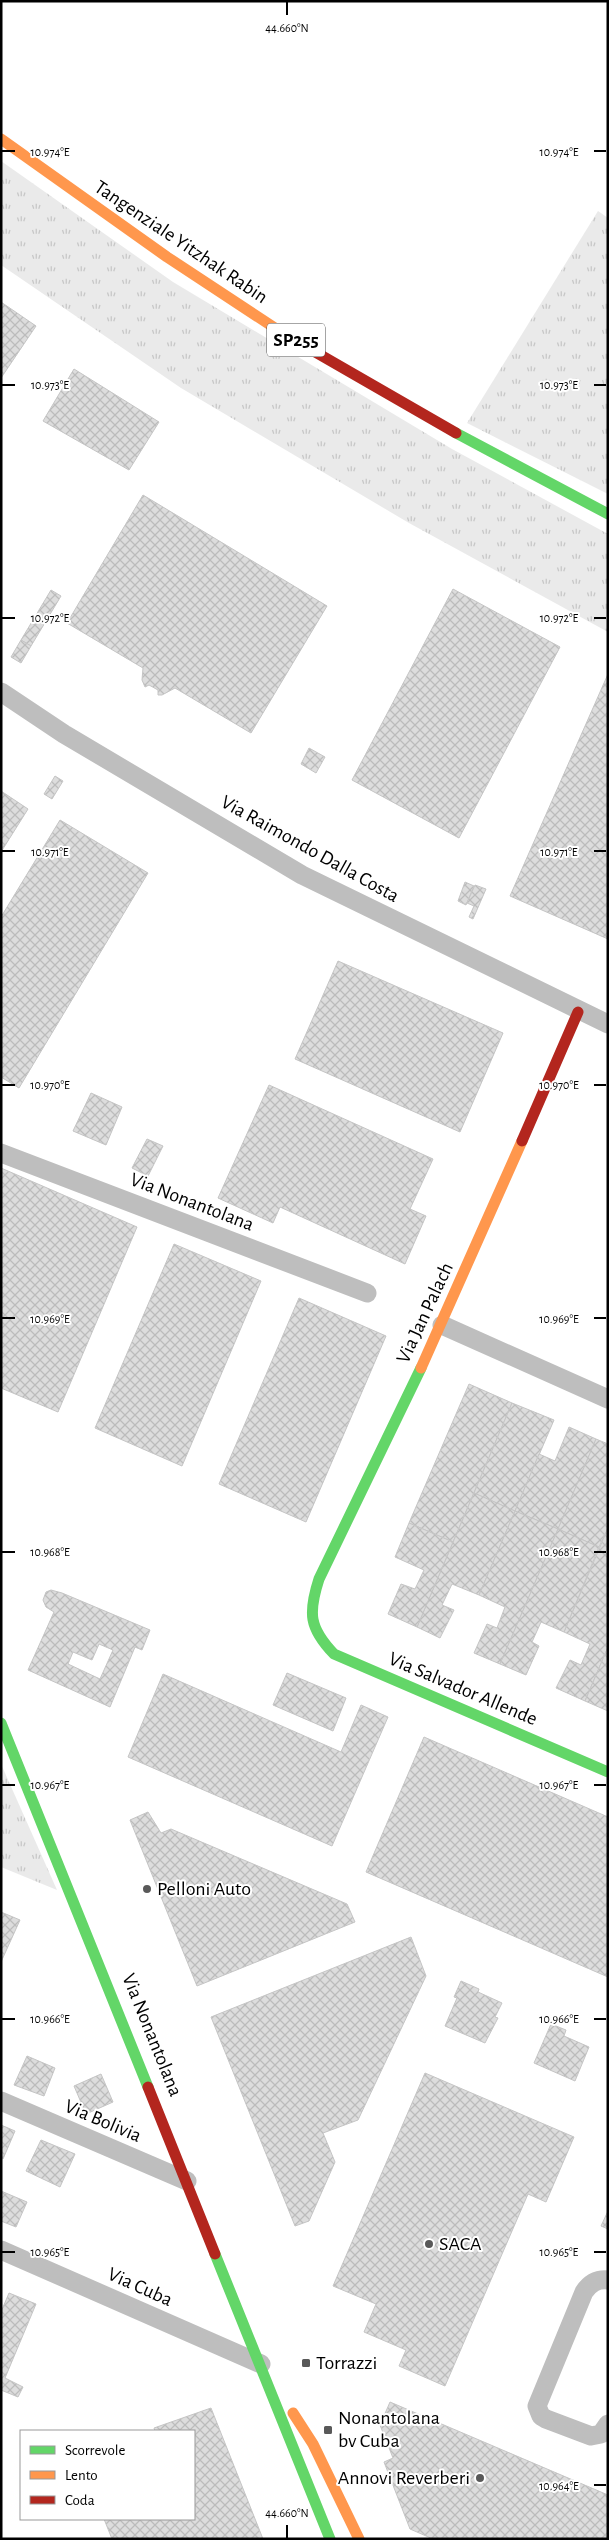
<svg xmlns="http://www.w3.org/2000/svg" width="609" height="2540" viewBox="0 0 609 2540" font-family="'Alegreya Sans',sans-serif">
	<defs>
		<pattern id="grass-tufts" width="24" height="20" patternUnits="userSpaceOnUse" patternTransform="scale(1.25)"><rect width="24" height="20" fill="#eaeaea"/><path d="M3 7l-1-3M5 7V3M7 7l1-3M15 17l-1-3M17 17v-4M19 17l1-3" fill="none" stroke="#c7c7c7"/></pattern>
		<pattern id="building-cross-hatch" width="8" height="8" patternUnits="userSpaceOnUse" patternTransform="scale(1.25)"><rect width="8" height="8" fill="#ddd"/><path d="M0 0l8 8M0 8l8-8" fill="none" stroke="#bcbcbc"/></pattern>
	</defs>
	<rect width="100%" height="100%" fill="#fff"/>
	<!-- grass -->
	<g fill="url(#grass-tufts)">
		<path d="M1 161 173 282 452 449 608 534V632L409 523 181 388 1 265Z"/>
		<path d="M598 211 608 218V494L467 423Z"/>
		<path d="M1 1764 57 1890 1 1867Z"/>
	</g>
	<!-- building -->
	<g fill="url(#building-cross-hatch)" stroke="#c5c5c5" fill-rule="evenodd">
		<path d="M1 302 36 326 1 378Z"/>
		<path d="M74 369 159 422 129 470 43 421Z"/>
		<path d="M143 495 327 606 251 733 175 688 162 695H158V690L149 685 145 687 142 680 143 668 67 623Z"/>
		<path d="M453 589 560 647 459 838 352 780Z"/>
		<path d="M51 590 61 596 31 646 21 640Z"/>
		<path d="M21 640 31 646 21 663 11 657Z"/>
		<path d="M608 674V939L510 896Z"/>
		<path d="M309 748 325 757 316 773 301 764Z"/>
		<path d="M55 776 63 781 52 799 44 794Z"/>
		<path d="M1 791 28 809 1 852Z"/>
		<path d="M60 820 148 873 19 1088 1 1077V917Z"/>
		<path d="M465 882 474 886 466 905 458 901Z"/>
		<path d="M475 885 486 889 473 919 469 917 474 906 467 903Z"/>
		<path d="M338 961 503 1033 460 1132 295 1059Z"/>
		<path d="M269 1085 433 1159 410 1209 426 1216 405 1264 280 1207 273 1223 218 1198Z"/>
		<path d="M91 1093 122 1107 106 1145 73 1131Z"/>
		<path d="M147 1139 163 1146 148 1176 132 1168Z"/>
		<path d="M1 1168 137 1227 58 1412 1 1388Z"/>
		<path d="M174 1244 261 1281 182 1466 95 1428Z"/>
		<path d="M299 1298 386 1336 306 1522 219 1484Z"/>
		<path d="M469 1384 512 1403 453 1542 409 1523Z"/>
		<path d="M512 1403 554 1420 515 1511 474 1493Z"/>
		<path d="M569 1427 596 1439 558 1529 515 1511 539 1454 555 1461Z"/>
		<path d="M596 1439 608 1444V1528L599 1547 558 1529Z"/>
		<path d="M474 1493 515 1511 479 1595 452 1584 442 1605 454 1610 440 1638 417 1627Z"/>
		<path d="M515 1511 558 1529 500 1664 474 1653 487 1624 497 1628 505 1607 479 1595Z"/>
		<path d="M409 1523 453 1542 417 1627 388 1614 401 1584 415 1589 424 1570 395 1557Z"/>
		<path d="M608 1528V1647L585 1701 556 1688 570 1660 581 1665 590 1644 564 1632Z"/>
		<path d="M558 1529 599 1547 564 1632 541 1622 532 1642 539 1646 526 1675 500 1664Z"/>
		<path d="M51 1590 62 1593 150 1630 142 1650 135 1647 110 1707 28 1670 54 1612 46 1607 43 1600 46 1592ZM99 1644 113 1650 100 1679 68 1664 73 1652 92 1660Z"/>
		<path d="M608 1647V1711L585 1701Z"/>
		<path d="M287 1673 346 1698 333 1731 273 1705Z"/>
		<path d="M163 1674 341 1752 361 1705 388 1717 332 1846 128 1757Z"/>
		<path d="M424 1737 608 1817V1977L366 1872Z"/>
		<path d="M148 1812 161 1833 171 1829 347 1904 355 1922 197 1986 130 1820Z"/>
		<path d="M1 1912 20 1920 1 1962Z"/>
		<path d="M411 1937 426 1976 358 2120 323 2133 335 2162 309 2221 295 2226 211 2017Z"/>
		<path d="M461 1981 479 1989 478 1992 502 2003 495 2017 498 2018 485 2043 445 2026 457 1998 454 1997Z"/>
		<path d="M551 2024 566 2030 564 2036 589 2047 575 2081 534 2063Z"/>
		<path d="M27 2056 55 2068 44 2096 14 2085Z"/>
		<path d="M425 2073 574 2137 546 2202 528 2194 445 2386 399 2366 406 2350 364 2332 376 2304 333 2286Z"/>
		<path d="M101 2074 113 2102 86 2114 74 2086Z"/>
		<path d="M1 2125 15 2131 3 2159 1 2158Z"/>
		<path d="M41 2140 75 2154 60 2187 26 2171Z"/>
		<path d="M1 2191 27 2202 16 2227 1 2221Z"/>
		<path d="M608 2211V2229L601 2226Z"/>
		<path d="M9 2293 36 2304 5 2378 23 2387 18 2397 1 2390V2312Z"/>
		<path d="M390 2402 608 2495V2539H433L410 2529 384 2462 393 2458 380 2425Z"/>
		<path d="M211 2408 263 2539H112L104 2519H194V2431H155L154 2428Z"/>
	</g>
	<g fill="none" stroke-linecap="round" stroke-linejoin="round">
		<!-- street -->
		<g stroke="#bebebe" stroke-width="19">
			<path d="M1 692 64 734 302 875 608 1024"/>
			<path d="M1 1153 367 1293"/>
			<path d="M442 1325 608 1399"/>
			<path d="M1 2101 187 2181"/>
			<path d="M1 2250 261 2364"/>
			<path d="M608 2280C597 2279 590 2283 584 2292L537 2406 541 2416 546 2419 591 2436 601 2434 608 2424"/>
		</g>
		<!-- fast -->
		<g stroke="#63d668" stroke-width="11">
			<path d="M456 433 608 514"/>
			<path d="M421 1368 319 1579C308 1613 309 1628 334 1654L608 1772"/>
			<path d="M1 1723 148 2087"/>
			<path d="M215 2254 330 2539"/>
		</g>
		<!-- slow -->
		<g stroke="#ff974d" stroke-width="11">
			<path d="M1 139 167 257 284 334"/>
			<path d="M421 1368 522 1141"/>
			<path d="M293 2413 313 2444 359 2539"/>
		</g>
		<!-- jam -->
		<g stroke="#b3261e" stroke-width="11">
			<path d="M284 334 456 433"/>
			<path d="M522 1141 578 1012"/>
			<path d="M148 2087 215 2254"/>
		</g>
	</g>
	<!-- ticks -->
	<path fill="none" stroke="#000" stroke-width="2" d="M287 2V15M2 151H15M594 151H606M2 385H15M594 385H606M2 618H15M594 618H606M2 851H15M594 851H606M2 1085H15M594 1085H606M2 1318H15M594 1318H606M2 1552H15M594 1552H606M2 1785H15M594 1785H606M2 2019H15M594 2019H606M2 2252H15M594 2252H606M594 2485H606M287 2525V2538"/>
	<!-- markers -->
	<g fill="#595959" stroke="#fff" stroke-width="2">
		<circle cx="147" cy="1889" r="5"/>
		<circle cx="429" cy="2244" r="5"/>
		<rect x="301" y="2358" width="10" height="10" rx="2.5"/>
		<rect x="323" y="2425" width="10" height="10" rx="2.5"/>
		<circle cx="480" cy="2478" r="5"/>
	</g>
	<g text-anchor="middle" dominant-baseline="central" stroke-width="4" stroke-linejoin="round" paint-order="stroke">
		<!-- shield labels -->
		<rect fill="#fff" stroke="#4c4c4c" stroke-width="1" x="267" y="323.5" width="58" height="33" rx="4"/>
		<g font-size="19" font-weight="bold" fill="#000">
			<text x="296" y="340">SP255</text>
		</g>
		<!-- street labels -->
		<g font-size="20" fill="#000" stroke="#fff">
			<text transform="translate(181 242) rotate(34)">Tangenziale Yitzhak Rabin</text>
			<text transform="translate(310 849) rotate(29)">Via Raimondo Dalla Costa</text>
			<text transform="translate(192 1202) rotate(21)">Via Nonantolana</text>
			<text transform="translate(425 1313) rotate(-65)">Via Jan Palach</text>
			<text transform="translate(463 1689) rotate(23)">Via Salvador Allende</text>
			<text transform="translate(152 2035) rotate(68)">Via Nonantolana</text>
			<text transform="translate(103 2121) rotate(23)">Via Bolivia</text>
			<text transform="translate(140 2287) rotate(24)">Via Cuba</text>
		</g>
		<!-- poi labels -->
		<g font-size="20" fill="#000" stroke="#fff" text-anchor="start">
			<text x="157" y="1889">Pelloni Auto</text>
			<text x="439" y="2244">SACA</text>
			<text x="316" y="2363">Torrazzi</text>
			<text x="338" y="2418">Nonantolana<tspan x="338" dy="23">bv Cuba</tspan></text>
			<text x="470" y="2478" text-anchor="end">Annovi Reverberi</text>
		</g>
	</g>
	<g font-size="12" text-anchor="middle" fill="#000" stroke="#fff" stroke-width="4" stroke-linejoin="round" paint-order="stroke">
		<text x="287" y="32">44.660°N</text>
		<text x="559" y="156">10.974°E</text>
		<text x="50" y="156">10.974°E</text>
		<text x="559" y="389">10.973°E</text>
		<text x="50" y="389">10.973°E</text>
		<text x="559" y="622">10.972°E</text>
		<text x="50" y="622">10.972°E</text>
		<text x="559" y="856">10.971°E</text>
		<text x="50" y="856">10.971°E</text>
		<text x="559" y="1089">10.970°E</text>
		<text x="50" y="1089">10.970°E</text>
		<text x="50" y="1323">10.969°E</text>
		<text x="559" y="1323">10.969°E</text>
		<text x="50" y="1556">10.968°E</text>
		<text x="559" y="1556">10.968°E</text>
		<text x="50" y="1789">10.967°E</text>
		<text x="559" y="1789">10.967°E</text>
		<text x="50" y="2023">10.966°E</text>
		<text x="559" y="2023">10.966°E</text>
		<text x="50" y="2256">10.965°E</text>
		<text x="559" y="2256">10.965°E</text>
		<text x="559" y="2490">10.964°E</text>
		<text x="287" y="2517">44.660°N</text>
	</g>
	<!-- border -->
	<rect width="609" height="2540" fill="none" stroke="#000000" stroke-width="5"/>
	<!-- legend -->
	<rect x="20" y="2430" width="175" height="90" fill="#ffffff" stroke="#999999"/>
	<rect x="30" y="2446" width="25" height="8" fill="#63d668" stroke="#999999"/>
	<text x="65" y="2455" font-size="15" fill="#000000">Scorrevole</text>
	<rect x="30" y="2471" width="25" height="8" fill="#ff974d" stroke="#999999"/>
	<text x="65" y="2480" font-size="15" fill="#000000">Lento</text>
	<rect x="30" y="2496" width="25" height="8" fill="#b3261e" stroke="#999999"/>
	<text x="65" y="2505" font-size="15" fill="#000000">Coda</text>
</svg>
